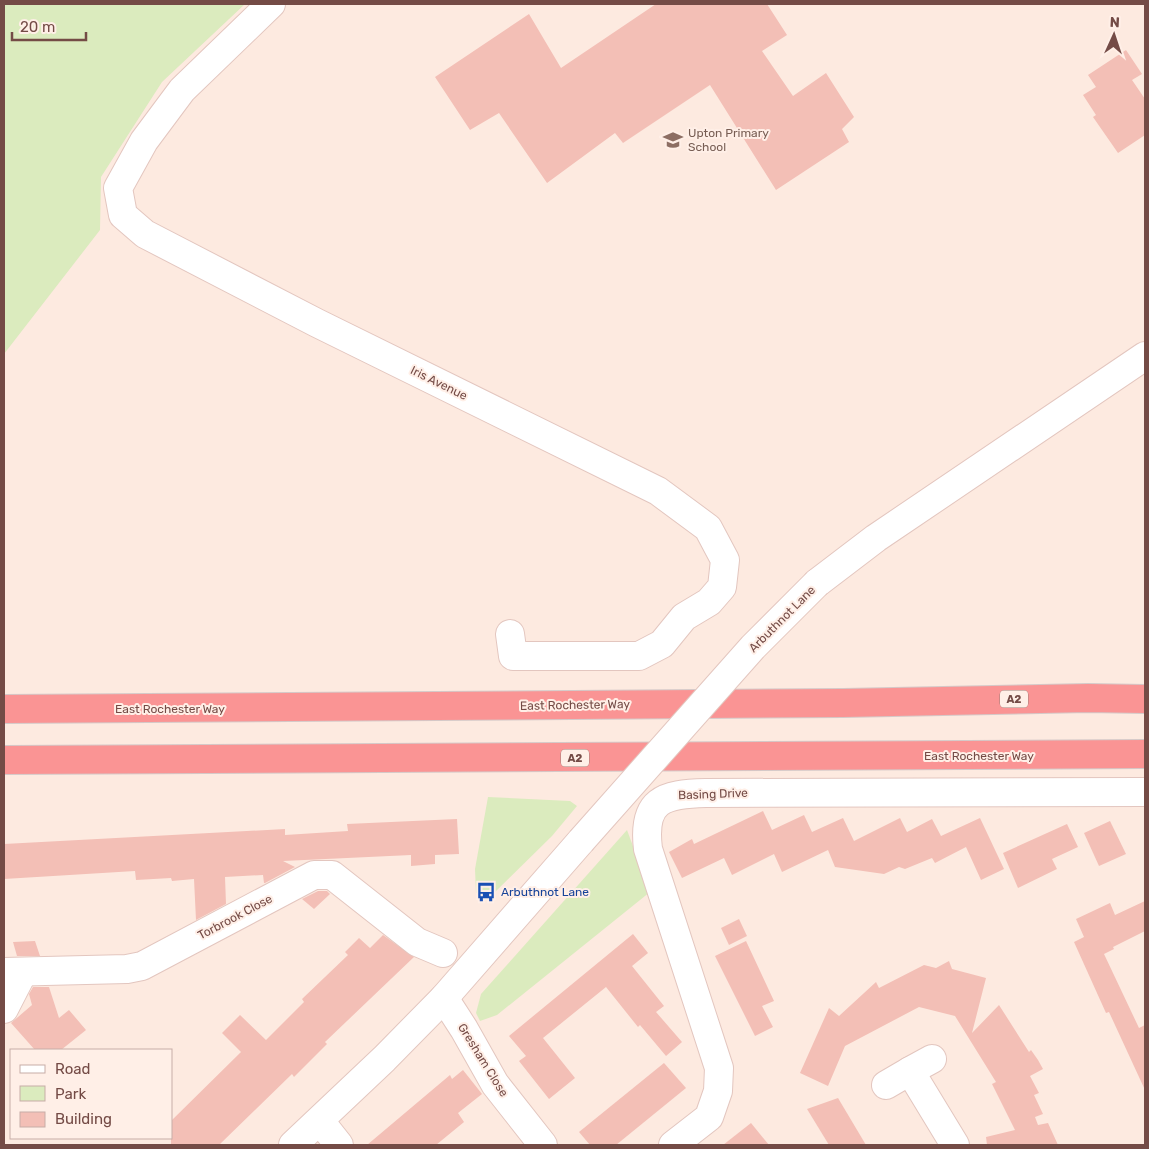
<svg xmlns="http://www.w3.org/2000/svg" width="1149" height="1149" viewBox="0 0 1149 1149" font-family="Rubik,sans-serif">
	<rect width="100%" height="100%" fill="#fdeae0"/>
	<!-- green -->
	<g fill="#dbebbe">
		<path d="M4 4H245L162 82 101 177 100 230 4 354Z"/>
		<path d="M488 797 570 801 577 806 552 836 491 896 476 893 475 869Z"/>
		<path d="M627 830 650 892 497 1015 480 1021 476 1013 481 994Z"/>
	</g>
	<!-- building -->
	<g fill="#f3bfb6">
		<path d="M656 4H767L787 35 762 51 793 96 826 73 854 117 842 129 849 142 776 190 710 85 623 143 615 133 547 183 499 113 470 130 435 77 529 14 561 68Z"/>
		<path d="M1126 50 1142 74 1132 80 1145 99V135L1118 153 1093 117 1096 115 1083 95 1096 87 1088 75Z"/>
		<path d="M763 811 772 830 804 815 812 832 843 818 854 841 900 818 907 832 932 819 941 836 980 818 1004 869 981 880 966 847 935 863 932 858 905 869 899 867 884 874 835 867 828 850 782 872 774 854 732 875 724 858 682 878 669 852 692 839 694 844Z"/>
		<path d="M457 819 459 854 435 855V864L411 866V855L283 861 295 867 265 883H264L263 875 225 877 226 904 196 920 194 879 172 881 171 878 136 880 135 871 4 879V844L285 829V835L348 831 347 824Z"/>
		<path d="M1110 821 1126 854 1099 866 1084 833Z"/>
		<path d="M1067 824 1078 847 1052 859 1057 869 1018 888 1003 853Z"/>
		<path d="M318 891H327L330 894 314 909 302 899Z"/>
		<path d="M1145 901V931L1113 947 1114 949 1104 954 1139 1028 1145 1025V1090L1109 1012 1106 1013 1074 942 1084 937 1076 919 1110 903 1115 915Z"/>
		<path d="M739 919 747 936 729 945 721 928Z"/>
		<path d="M633 934 648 953 632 966 664 1006 656 1012 682 1042 666 1056 640 1025 638 1027 606 987 543 1038 575 1078 549 1099 519 1061 526 1056 509 1036Z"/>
		<path d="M383 935 414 957 325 1042 327 1044 294 1077 292 1074 219 1145H171V1121L241 1052 222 1033 240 1015 266 1040 304 1002 302 999 348 955 345 952 359 938 370 948Z"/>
		<path d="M35 941 40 956H17L13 942Z"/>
		<path d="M746 941 774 1001 762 1006 773 1027 755 1036 715 956Z"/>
		<path d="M949 961 952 969 986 978 972 1033 999 1005 1029 1052 1031 1050 1038 1060 1043 1069 1030 1076 1039 1093 1034 1095 1043 1114 1035 1117 1038 1125 1048 1123 1058 1145H987L986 1137 1015 1130 992 1084 996 1082 955 1016 919 1007 845 1046 828 1086 800 1073 829 1008 839 1016 876 982 879 988 924 965 936 968Z"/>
		<path d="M33 987H49L59 1018 69 1010 86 1030 61 1050H35L11 1023 32 1005 29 994Z"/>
		<path d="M664 1063 686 1088 616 1145H590L579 1132Z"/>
		<path d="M463 1070 482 1094 458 1113 464 1122 436 1145H367L450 1075 452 1079Z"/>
		<path d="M838 1098 866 1145H829L807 1109Z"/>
		<path d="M751 1123 769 1145H723Z"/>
	</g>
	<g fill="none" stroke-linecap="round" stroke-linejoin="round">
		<defs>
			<g id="minor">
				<path d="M271 4 182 90 144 141 118 188 123 215 145 234 317 323 658 491 708 528 725 560 722 587 709 602 684 617 662 644 639 656H513L510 634"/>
				<path d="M817 583 876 538 1145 356"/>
				<path d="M4 972 127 969 142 966 314 875H332L417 942 443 953"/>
				<path d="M444 998 464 1029 495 1084 543 1145"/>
				<path d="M4 1009 23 972"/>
				<path d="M932 1059 910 1071 955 1145"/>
				<path d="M886 1085 910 1071"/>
				<path d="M320 1121 339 1145"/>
				<path d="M293 1145 384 1059 444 998 581 841"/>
				<path d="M673 1145 709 1117 718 1091 719 1068 648 849C642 800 663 794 706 793L1145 792"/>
			</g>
			<g id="highway">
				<path d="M4 709 843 703 1088 698 1145 699"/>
				<path d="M4 760 1145 754"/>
			</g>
		</defs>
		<!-- minor casing -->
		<use href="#minor" stroke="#e3c6bf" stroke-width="30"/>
		<!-- highway casing -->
		<use href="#highway" stroke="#d5c9c8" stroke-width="30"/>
		<!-- minor -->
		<use href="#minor" stroke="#fff" stroke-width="28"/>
		<!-- highway -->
		<use href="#highway" stroke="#fa9494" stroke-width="28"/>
		<defs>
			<path id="minor-bridge" d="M581 841 753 647 817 583"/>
		</defs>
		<!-- minor-bridge casing -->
		<use href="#minor-bridge" stroke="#e3c6bf" stroke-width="30" stroke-linecap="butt"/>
		<!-- minor-bridge -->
		<use href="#minor-bridge" stroke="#fff" stroke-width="28"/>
	</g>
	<!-- icons -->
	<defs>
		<symbol id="school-bare" viewBox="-9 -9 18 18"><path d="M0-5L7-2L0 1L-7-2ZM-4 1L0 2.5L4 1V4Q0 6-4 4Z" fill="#8d6e63" stroke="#ffefe7" stroke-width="2.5" paint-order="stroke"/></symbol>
		<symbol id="bus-bare" viewBox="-9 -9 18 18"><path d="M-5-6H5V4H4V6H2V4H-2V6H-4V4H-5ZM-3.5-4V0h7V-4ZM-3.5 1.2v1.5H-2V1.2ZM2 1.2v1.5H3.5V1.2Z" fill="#1a4fb4" stroke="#ffefe7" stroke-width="2.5" paint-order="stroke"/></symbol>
	</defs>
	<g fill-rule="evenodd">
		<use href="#school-bare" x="659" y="126" width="28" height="28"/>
		<use href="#bus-bare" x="472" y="878" width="28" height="28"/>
	</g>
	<g text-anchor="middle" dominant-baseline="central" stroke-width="4" stroke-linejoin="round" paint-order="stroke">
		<!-- shield labels -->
		<g fill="#ffefe7" stroke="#9e7c76" stroke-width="1">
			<rect x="1000" y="690.5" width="28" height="17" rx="4"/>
			<rect x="561" y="749.5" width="28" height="17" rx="4"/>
		</g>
		<g font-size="11" font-weight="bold" fill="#744b46">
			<text x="1014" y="699">A2</text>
			<text x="575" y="758">A2</text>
		</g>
		<!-- education labels -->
		<g font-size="12" fill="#785e54" stroke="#ffefe7" text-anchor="start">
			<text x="688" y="133">Upton Primary<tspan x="688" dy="14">School</tspan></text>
		</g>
		<!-- street labels -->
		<g font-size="12" fill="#744b46" stroke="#ffefe7">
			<text transform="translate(439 383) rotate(26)">Iris Avenue</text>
			<text transform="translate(782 619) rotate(-45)">Arbuthnot Lane</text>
			<text transform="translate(575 705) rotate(-1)">East Rochester Way</text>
			<text x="170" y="709">East Rochester Way</text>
			<text x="979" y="756">East Rochester Way</text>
			<text transform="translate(713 794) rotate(-2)">Basing Drive</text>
			<text transform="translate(235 917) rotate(-28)">Torbrook Close</text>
			<text transform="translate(483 1060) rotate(58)">Gresham Close</text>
		</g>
		<!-- transit labels -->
		<g font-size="12" fill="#164399" stroke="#ffefe7" text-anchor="start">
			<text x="501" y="892">Arbuthnot Lane</text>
		</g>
	</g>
	<!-- border -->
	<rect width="1149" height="1149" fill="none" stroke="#744b46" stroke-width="10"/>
	<!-- legend -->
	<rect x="10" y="1049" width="162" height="90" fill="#ffefe7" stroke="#c7ada7"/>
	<rect x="20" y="1065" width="25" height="8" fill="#ffffff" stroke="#c7ada7"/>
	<text x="55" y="1074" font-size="15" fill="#744b46">Road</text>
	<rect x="20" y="1086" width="25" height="15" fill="#dbebbe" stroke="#c7ada7"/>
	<text x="55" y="1099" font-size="15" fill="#744b46">Park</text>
	<rect x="20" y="1112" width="25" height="15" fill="#f3bfb6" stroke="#c7ada7"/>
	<text x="55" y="1124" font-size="15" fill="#744b46">Building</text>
	<!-- north arrow -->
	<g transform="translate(1114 35) rotate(3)" stroke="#ffefe7" stroke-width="4" paint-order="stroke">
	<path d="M0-4L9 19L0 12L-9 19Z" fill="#744b46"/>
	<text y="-8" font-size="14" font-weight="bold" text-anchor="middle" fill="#744b46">N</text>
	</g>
	<!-- scale -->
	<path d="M12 32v8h74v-8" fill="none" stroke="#744b46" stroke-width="2.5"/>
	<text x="20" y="32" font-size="15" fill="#744b46" stroke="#ffefe7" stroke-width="4" paint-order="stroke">20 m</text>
</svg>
